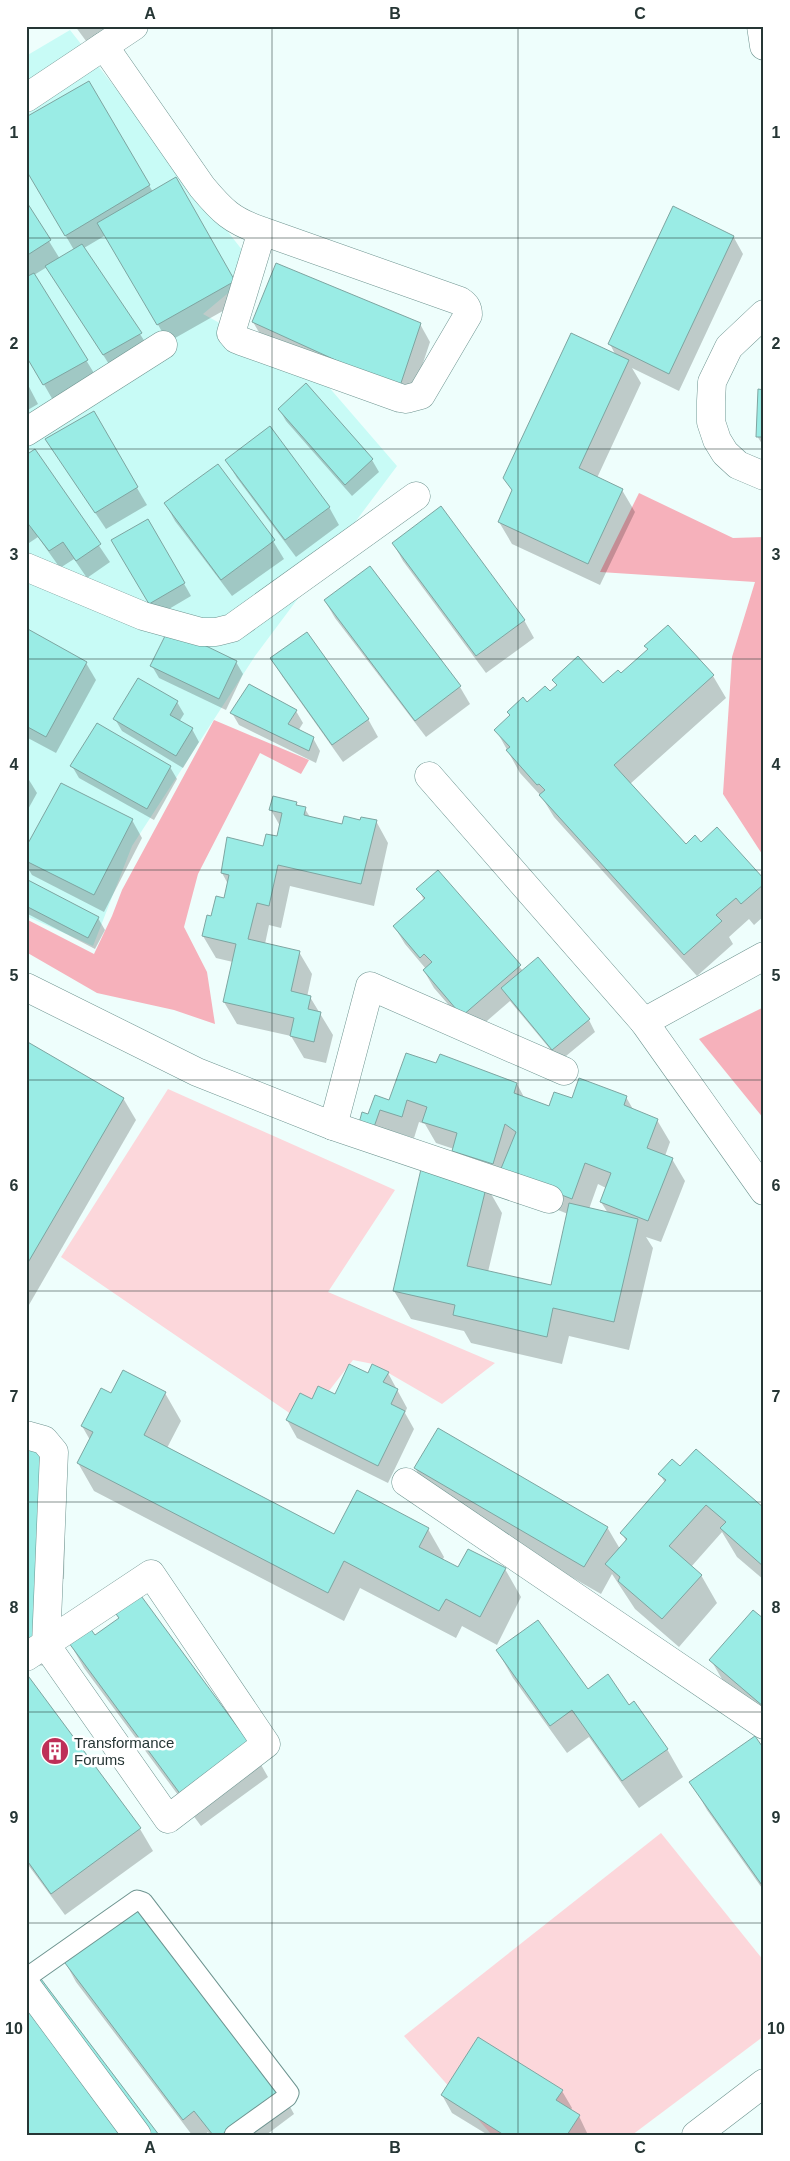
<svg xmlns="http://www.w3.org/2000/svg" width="790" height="2161" viewBox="0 0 790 2161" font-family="Helvetica,sans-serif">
	<rect width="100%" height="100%" fill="#eefefc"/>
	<!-- built -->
	<path fill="#c8fbf6" d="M70 30 257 269 203 314 321 378 397 466 255 656 132 846 93 946 26 916V56Z"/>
	<!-- green -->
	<g fill="#fcd7db">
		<path d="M168 1089 395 1190 328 1292 495 1363 442 1404 373 1364 353 1360 304 1423 61 1257Z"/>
		<path d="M661 1833 764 1961V2036L632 2135H492L404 2036Z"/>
	</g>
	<!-- forest -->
	<g fill="#f6b1bb">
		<path d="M639 493 733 538 764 537V857L723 794 732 657 755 582 600 572Z"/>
		<path d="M214 720 309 760 301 774 260 753 198 874 184 927 207 972 215 1024 174 1010 97 993 26 952V919L94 954 112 916 122 890Z"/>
		<path d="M764 1007V1119L699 1039Z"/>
	</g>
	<!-- shadow -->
	<g fill="#0003" fill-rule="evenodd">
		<path d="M75 26H118L89 45Z"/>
		<path d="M88 82 153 192 175 179 244 299 168 342 106 235 84 248 151 351 114 372 47 267 34 275 97 378 54 402 26 353V204L60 259 74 250 26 168Z"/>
		<path d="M733 236 743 254 679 391 632 368 641 383 597 478 622 490 635 512 600 585 512 544 499 522 513 492 505 478 616 356 610 344Z"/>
		<path d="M253 322 420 324 430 342 409 405 263 339Z"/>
		<path d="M26 381 38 404 26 411Z"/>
		<path d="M306 385 372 460 379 472 352 496 286 421 279 409Z"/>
		<path d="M764 391V447L757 436Z"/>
		<path d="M93 413 147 505 106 529 46 439Z"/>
		<path d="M35 451 110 562 87 578 74 559 60 568 38 537 26 545V456Z"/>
		<path d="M226 460 329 507 339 525 296 557 237 478Z"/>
		<path d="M165 503 273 541 284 559 232 596 175 521Z"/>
		<path d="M441 508 524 620 534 638 486 673 403 561 393 543Z"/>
		<path d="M148 520 191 596 157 616 113 540Z"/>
		<path d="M370 567 460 687 470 704 426 737 335 618 325 601Z"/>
		<path d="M668 626 713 676 726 698 630 784 686 845 764 881V916L754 925 749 919 729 937 733 944 697 976 554 817 541 796 520 773 496 730 527 704 550 693 557 686 554 680 603 685 621 675 649 650 646 646Z"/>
		<path d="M26 630 86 663 96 680 56 753 26 737Z"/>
		<path d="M272 659 368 719 378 737 343 762 282 676Z"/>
		<path d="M236 662 243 674 226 710 159 678 152 666Z"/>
		<path d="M177 702 184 714 179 722 192 729 199 742 183 768 122 731 115 719Z"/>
		<path d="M296 711 303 723 298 731 313 738 320 751 316 763 239 725 232 713Z"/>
		<path d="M72 766 170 767 177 779 154 820 79 778Z"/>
		<path d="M26 775 37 793 26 813Z"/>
		<path d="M296 803 299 807 305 809 310 817 343 825 376 821 388 843 374 906 290 886 281 928 269 925 265 944 299 952 312 974 307 997H310L333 1035 326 1063 304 1058 291 1036 237 1024 224 1002 233 962 216 958 203 936 212 918 225 899 228 884 222 873 278 837 280 826 271 810Z"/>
		<path d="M132 820 142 838 104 912 32 875 26 865V849Z"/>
		<path d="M438 872 523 971 538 959 589 1020 595 1032 560 1061 510 1001 473 1033 434 988 424 971 426 969 405 944 394 926 424 900 418 889Z"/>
		<path d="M26 880 98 918 105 930 95 949 26 913Z"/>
		<path d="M26 1042 123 1098 136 1120 26 1310Z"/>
		<path d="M437 1065 517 1084 525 1099 550 1108 572 1100 626 1097 634 1111 657 1120 670 1142 665 1156 672 1159 685 1181 661 1242 646 1237 653 1248 629 1350 569 1336 562 1364 471 1343 464 1331 411 1319 394 1291 486 1185 502 1213 488 1272 552 1287 568 1214 466 1173 454 1149 436 1143 425 1124 419 1122 414 1138 392 1131 386 1149 369 1115 390 1102ZM598 1184 606 1188 601 1202 608 1213 589 1209Z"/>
		<path d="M388 1373 407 1408 405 1413 414 1429 388 1483 297 1438 287 1420 313 1401 335 1396 368 1374Z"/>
		<path d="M165 1393 181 1421 167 1448 335 1536 428 1529 444 1557 442 1561 458 1569H505L521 1597 497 1645 462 1626 456 1638 360 1588 344 1621 94 1491 78 1463 90 1440 82 1426 111 1394Z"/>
		<path d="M26 1443H39L55 1514 65 1530 64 1579 55 1578 54 1666 26 1665Z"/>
		<path d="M415 1468 607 1527 620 1549 626 1541 622 1533 665 1483 660 1474 680 1468 764 1510V1580L737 1557 722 1532 691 1567 701 1575 717 1603 679 1647 635 1609 612 1574 601 1594 431 1496Z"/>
		<path d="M112 1607 252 1749 268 1777 201 1826 84 1668 68 1640 95 1636 119 1619Z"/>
		<path d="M764 1621V1720L727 1688 711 1660Z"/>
		<path d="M497 1650 587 1691 629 1707 667 1749 683 1777 639 1808 589 1737 567 1753 513 1678Z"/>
		<path d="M26 1675 140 1829 153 1851 65 1915 26 1862Z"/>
		<path d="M764 1751V1891L707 1810 691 1782Z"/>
		<path d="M64 1960 282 2092 294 2114 266 2135H210L208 2132 204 2135H192L76 1982Z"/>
		<path d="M562 2091 572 2108 570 2111 579 2116 588 2135H488L452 2113 442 2095Z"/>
	</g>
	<!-- building -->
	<g fill="#9aece5" stroke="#7ea5a1">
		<path d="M89 81 150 185 65 236 26 170V117Z"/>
		<path d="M176 177 235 281 157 325 97 223Z"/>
		<path d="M26 201 51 240 26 256Z"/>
		<path d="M673 206 734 236 669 374 608 344Z"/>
		<path d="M82 244 142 333 103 355 45 266Z"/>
		<path d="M276 263 421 323 399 389 252 322Z"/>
		<path d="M34 273 88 360 43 385 26 356V277Z"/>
		<path d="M571 333 629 360 579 468 623 489 588 564 498 522 512 490 503 478Z"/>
		<path d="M306 383 373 459 345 485 278 409Z"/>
		<path d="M758 389 764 390V437H756Z"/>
		<path d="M94 411 138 487 95 513 45 439Z"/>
		<path d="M270 426 330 507 285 540 225 460Z"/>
		<path d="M35 449 101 544 76 561 63 542 49 551 26 521V455Z"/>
		<path d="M218 464 275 540 221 580 164 503Z"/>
		<path d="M441 506 525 620 476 656 392 543Z"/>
		<path d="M148 519 185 583 149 604 111 540Z"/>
		<path d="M370 566 461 686 415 721 324 600Z"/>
		<path d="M668 625 714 675 614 765 686 844 695 835 701 842 717 827 764 879V884L741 904 736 898 716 915 722 921 684 955 539 795 545 790 539 784 537 785 506 750 510 747 494 730 510 715 507 712 523 697 527 702 545 686 550 691 557 685 552 680 578 656 603 683 618 670 621 673 648 649 644 646Z"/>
		<path d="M26 628 87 662 46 737 26 726Z"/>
		<path d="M169 628 237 661 219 699 150 666Z"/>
		<path d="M307 632 369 719 332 745 270 658Z"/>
		<path d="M138 678 178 701 170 715 193 728 176 756 113 719Z"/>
		<path d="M249 684 297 710 288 724 314 737 309 751 230 713Z"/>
		<path d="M97 723 171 766 147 809 70 766Z"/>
		<path d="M61 783 133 819 94 895 26 861V847Z"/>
		<path d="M273 796 297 802 296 805 306 807 304 815 342 824 344 816 360 820 361 817 377 820 361 884 278 865 269 906 257 903 248 939 300 951 291 991 311 996 308 1009 321 1012 314 1042 290 1036 294 1018 223 1002 236 944 202 936 207 915 211 916 216 896 224 898 229 875 221 873 227 837 263 846 266 834 277 836 282 813 269 810Z"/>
		<path d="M438 870 521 965 462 1016 423 970 432 962 424 954 420 958 393 926 425 898 416 889Z"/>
		<path d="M26 879 99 917 88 938 26 906Z"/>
		<path d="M538 957 590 1019 552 1050 501 988Z"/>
		<path d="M26 1041 124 1098 26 1266Z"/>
		<path d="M406 1053 436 1063 440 1054 517 1083 514 1093 549 1106 554 1092 572 1098 579 1078 627 1096 624 1105 658 1119 647 1148 673 1158 648 1221 600 1202 611 1173 585 1163 572 1199 500 1171 516 1132 505 1124 493 1164 452 1151 457 1133 422 1122 427 1107 407 1100 402 1117 380 1110 374 1127 359 1123 362 1112 368 1114 375 1095 389 1100Z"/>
		<path d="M421 1169 487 1184 467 1266 551 1285 569 1203 638 1219 614 1322 553 1308 547 1337 453 1315 455 1305 393 1291Z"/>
		<path d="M349 1364 368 1373 372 1364 389 1372 383 1382 398 1389 391 1404 405 1411 378 1466 286 1420 300 1393 312 1399 318 1386 335 1394Z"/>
		<path d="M123 1370 166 1392 144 1435 334 1534 357 1490 429 1528 419 1547 458 1567 468 1549 506 1568 480 1617 446 1599 439 1611 344 1561 328 1593 77 1463 93 1432 81 1426 101 1388 111 1393Z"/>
		<path d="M438 1428 608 1527 584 1567 414 1468Z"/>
		<path d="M26 1442H40L39 1638H26Z"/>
		<path d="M696 1449 764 1508V1567L720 1528 726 1522 706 1505 669 1546 702 1575 662 1619 618 1581 620 1577 605 1564 627 1539 620 1533 666 1480 658 1474 672 1459 680 1466Z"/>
		<path d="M136 1589 253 1748 184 1799 66 1639 87 1624 95 1635 119 1618 111 1607Z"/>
		<path d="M753 1610 764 1619V1707L709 1660Z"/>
		<path d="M538 1620 588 1689 608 1674 629 1705 634 1701 668 1749 622 1781 572 1710 550 1726 496 1650Z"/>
		<path d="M26 1673 141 1828 51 1894 26 1859Z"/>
		<path d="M755 1736 764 1749V1888L689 1782Z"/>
		<path d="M138 1904 283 2091 224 2135H213L194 2111 183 2120 62 1959Z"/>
		<path d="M26 1959 159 2135H30L26 2130Z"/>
		<path d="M478 2037 563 2090 556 2100 580 2115 567 2135H504L441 2095Z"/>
	</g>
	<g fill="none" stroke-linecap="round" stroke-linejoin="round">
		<defs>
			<path id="service" d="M26 1978 137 1900 143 1902 289 2093 287 2097 234 2135"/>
			<g id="minor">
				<path d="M761 26 764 46"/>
				<path d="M104 46 202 187C222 211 232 221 262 231L460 301C466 305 468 308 468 315L421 395 406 399 400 398 241 341 236 339 231 333 262 231"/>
				<path d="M764 314 729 347 712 382 711 401V422L717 440 725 453 738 465 764 476"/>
				<path d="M26 432 163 345"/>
				<path d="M26 567 143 616 201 632H216L232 628 416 496"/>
				<path d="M429 776 644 1022 764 1191"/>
				<path d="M26 987 197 1072 333 1126 370 986 564 1071"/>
				<path d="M644 1022 764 956"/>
				<path d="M333 1126 549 1199"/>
				<path d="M26 1435 44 1440 54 1452 46 1645 168 1819 266 1744 151 1574 26 1657"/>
				<path d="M406 1482 764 1725"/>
				<path d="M696 2135 764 2083"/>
			</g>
			<path id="tertiary" d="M26 98 134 26"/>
			<path id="primary" d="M26 1985 137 2135"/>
		</defs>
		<!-- service casing -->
		<use href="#service" stroke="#6e9490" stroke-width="21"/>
		<!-- minor casing -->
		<use href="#minor" stroke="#6e9490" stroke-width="29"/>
		<!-- tertiary casing -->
		<use href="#tertiary" stroke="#6e9490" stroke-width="29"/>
		<!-- primary casing -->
		<use href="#primary" stroke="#6e9490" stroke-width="29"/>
		<!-- service -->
		<use href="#service" stroke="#fff" stroke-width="19"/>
		<!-- minor -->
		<use href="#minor" stroke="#fff" stroke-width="28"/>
		<!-- tertiary -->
		<use href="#tertiary" stroke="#fff" stroke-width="28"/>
		<!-- primary -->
		<use href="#primary" stroke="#fff" stroke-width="28"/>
	</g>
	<!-- grid -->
	<path fill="none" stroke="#263635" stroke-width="1" stroke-opacity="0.55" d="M272 26V2135M518 26V2135M26 238H764M26 449H764M26 659H764M26 870H764M26 1080H764M26 1291H764M26 1502H764M26 1712H764M26 1923H764"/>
	<!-- icons -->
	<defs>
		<symbol id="building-disc" viewBox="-11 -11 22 22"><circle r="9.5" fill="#be2f58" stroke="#fff"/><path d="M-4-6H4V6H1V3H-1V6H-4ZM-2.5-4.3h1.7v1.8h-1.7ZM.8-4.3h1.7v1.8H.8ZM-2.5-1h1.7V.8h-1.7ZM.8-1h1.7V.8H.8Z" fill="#fff"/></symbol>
	</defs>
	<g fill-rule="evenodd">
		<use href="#building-disc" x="39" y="1735" width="32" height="32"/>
	</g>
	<g text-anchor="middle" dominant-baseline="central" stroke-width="5" stroke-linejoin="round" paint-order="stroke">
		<!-- poi labels -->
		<g font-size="15" fill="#263635" stroke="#fff" text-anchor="start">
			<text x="74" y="1742">Transformance<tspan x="74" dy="17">Forums</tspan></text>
		</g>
	</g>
	<!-- border -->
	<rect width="790" height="2161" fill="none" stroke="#ffffff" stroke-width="55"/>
	<rect x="28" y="28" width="734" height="2106" fill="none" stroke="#263635" stroke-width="2"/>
	<g font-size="16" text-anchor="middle" font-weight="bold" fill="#263635">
		<text x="150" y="19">A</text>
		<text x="395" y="19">B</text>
		<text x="640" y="19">C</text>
		<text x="14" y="138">1</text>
		<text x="776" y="138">1</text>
		<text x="14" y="349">2</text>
		<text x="776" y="349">2</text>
		<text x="14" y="560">3</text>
		<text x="776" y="560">3</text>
		<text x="14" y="770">4</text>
		<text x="776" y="770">4</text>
		<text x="14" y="981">5</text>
		<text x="776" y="981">5</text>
		<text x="14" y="1191">6</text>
		<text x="776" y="1191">6</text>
		<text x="14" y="1402">7</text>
		<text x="776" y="1402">7</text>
		<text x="14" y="1613">8</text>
		<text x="776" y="1613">8</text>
		<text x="14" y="1823">9</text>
		<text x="776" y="1823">9</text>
		<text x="14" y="2034">10</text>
		<text x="776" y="2034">10</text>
		<text x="150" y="2153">A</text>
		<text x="395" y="2153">B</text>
		<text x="640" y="2153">C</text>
	</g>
</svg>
